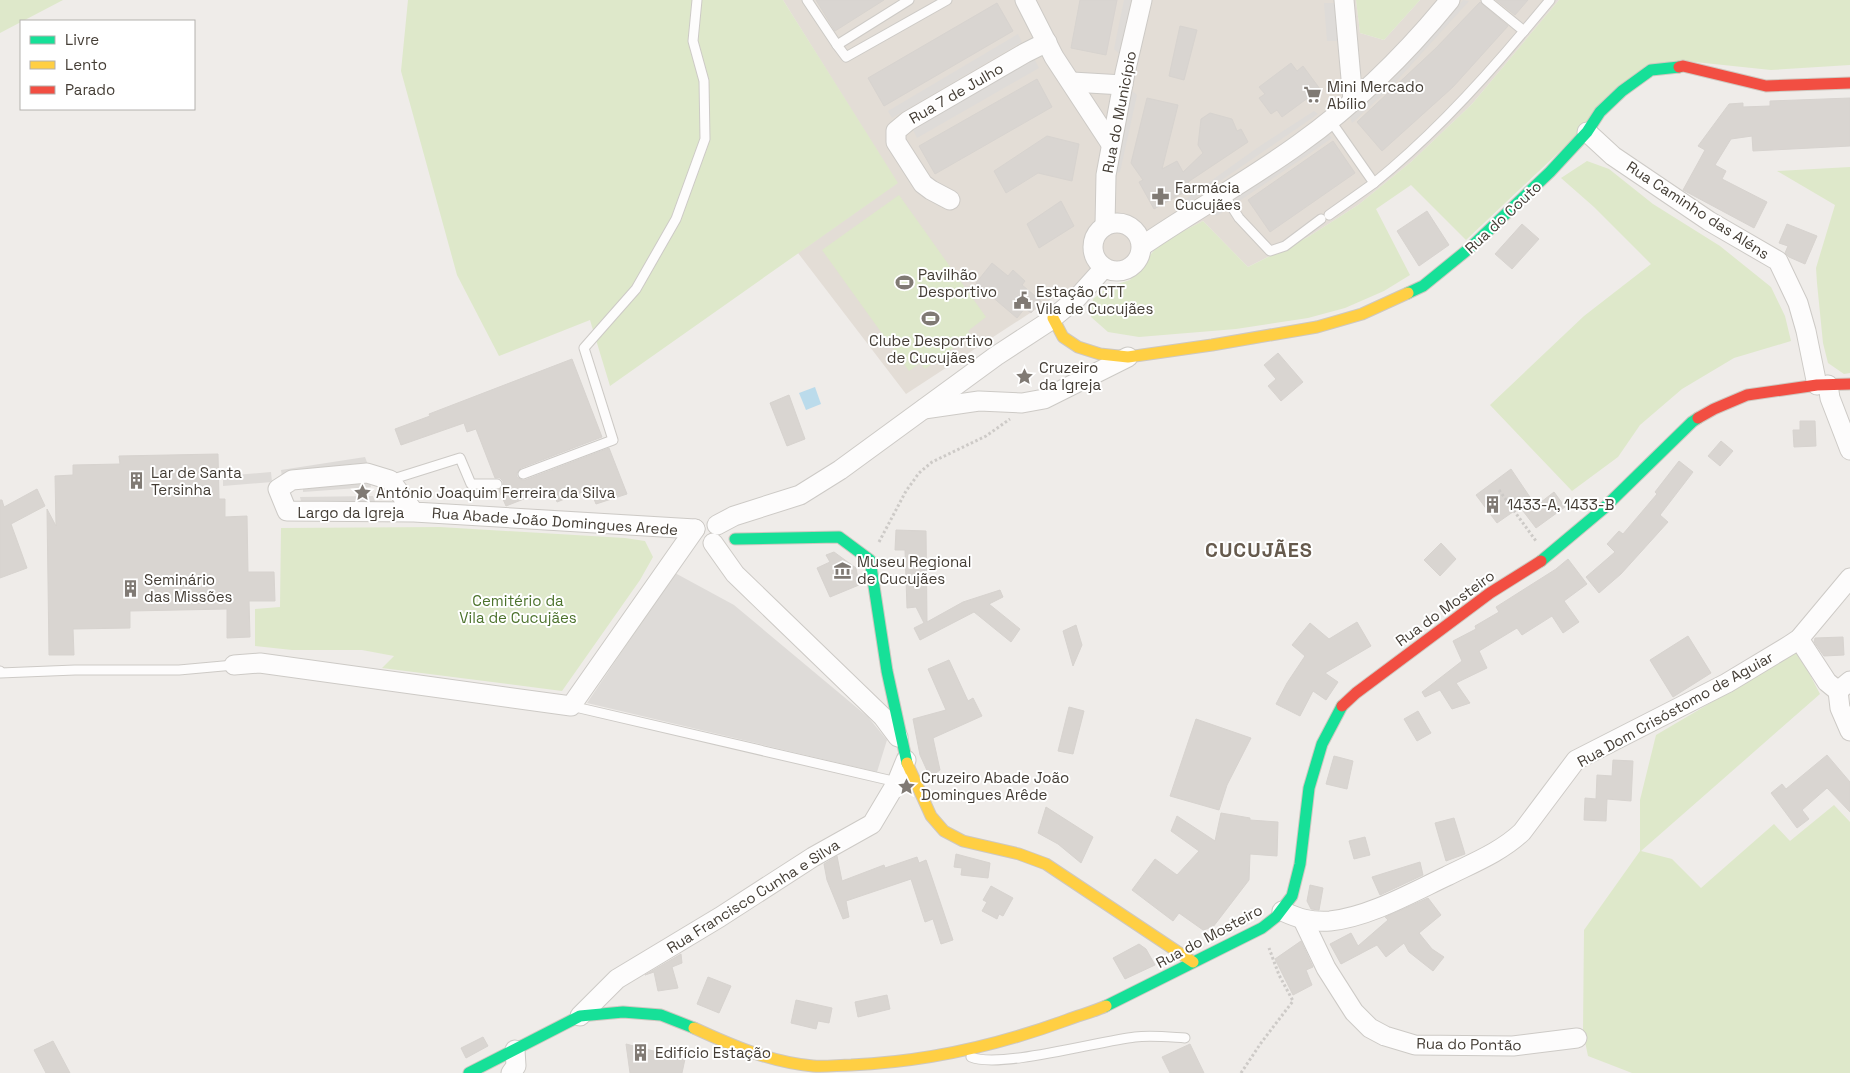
<svg xmlns="http://www.w3.org/2000/svg" width="1850" height="1073" viewBox="0 0 1850 1073" font-family="'Space Grotesk',sans-serif">
	<rect width="100%" height="100%" fill="#efece9"/>
	<!-- residential -->
	<path fill="#e3ddd6" d="M783 0H1356L1360 33 1384 40 1420 0H1559L1472 104 1411 162 1358 205 1308 237 1248 267 1203 221 1053 298 906 394 798 253 897 183Z"/>
	<!-- green -->
	<g fill="#dee8ca">
		<path d="M0 0H63L0 33Z"/>
		<path d="M408 0H783L898 183 610 386 590 320 499 356 457 275 401 71Z"/>
		<path d="M1356 0H1420L1384 40 1360 33Z"/>
		<path d="M1559 0H1850V65L1771 70 1685 61 1650 66 1466 240 1411 185 1376 209 1410 275 1384 291 1345 308 1308 318 1236 329 1139 337 1108 332 1091 317 1093 299 1108 287 1130 280 1160 243 1203 221 1248 267 1308 237 1358 205 1411 162 1472 104Z"/>
		<path d="M1587 161 1609 169 1653 204 1720 246 1771 287 1785 316 1791 341 1734 358 1682 389 1640 425 1618 457 1572 491 1490 405 1584 316 1651 264 1594 207 1561 178Z"/>
		<path d="M1850 167V373L1844 374 1828 363 1823 343 1817 283 1816 268 1835 205 1777 171Z"/>
		<path d="M899 195 986 317 968 331 971 335 925 369 920 363 909 371 822 250Z"/>
		<path d="M440 527 625 538 645 541 653 557 640 580 562 691 382 668 394 656 362 650H292L255 646V609L280 607 281 528Z"/>
		<path d="M1797 650 1820 694 1641 851 1672 859 1701 888 1774 824 1790 841 1834 805 1850 822V1073H1632L1588 1056 1583 1032 1584 930 1640 851V800L1656 735 1746 682 1784 657Z"/>
	</g>
	<!-- parking -->
	<g fill="#dedbd8">
		<path d="M1124 0H1132L1120 54 1114 49Z"/>
		<path d="M1463 0 1469 1 1391 87 1352 123 1350 117 1389 82Z"/>
		<path d="M1324 3H1335L1338 41H1327Z"/>
		<path d="M1018 34 1022 42 892 118 888 111Z"/>
		<path d="M1034 58 1039 68 917 138 912 128Z"/>
		<path d="M1132 91 1137 95 1120 172 1114 174Z"/>
		<path d="M1314 111 1318 114 1181 208 1180 203 1257 148Z"/>
		<path d="M1326 132 1332 138 1306 156 1217 216 1209 213Z"/>
		<path d="M365 457 368 465 282 477 281 470Z"/>
		<path d="M271 472 272 482 223 486V476Z"/>
		<path d="M370 480 371 487 303 492V486Z"/>
		<path d="M373 496 376 504 302 505 300 497Z"/>
		<path d="M675 573 734 605 868 717 887 740 877 772 587 703Z"/>
	</g>
	<!-- water -->
	<path fill="#bbdbeb" d="M815 387 821 404 806 410 799 393Z"/>
	<!-- building -->
	<g fill="#d9d5d1" stroke="#d7d3cf">
		<path d="M816 0H884L835 31Z"/>
		<path d="M1080 0H1117L1106 55 1071 48Z"/>
		<path d="M1496 0H1528L1515 15Z"/>
		<path d="M1480 2 1508 26 1453 87 1382 151 1357 122 1436 48Z"/>
		<path d="M997 3 1013 31 884 106 868 78Z"/>
		<path d="M1180 26 1197 30 1184 80 1169 76Z"/>
		<path d="M1291 63 1297 71 1303 66 1320 89 1282 117 1277 110 1271 114 1259 98 1265 94 1259 87Z"/>
		<path d="M1037 79 1052 107 935 174 919 146Z"/>
		<path d="M1147 98 1178 105 1162 169 1177 161 1183 172 1203 153 1198 145 1201 119 1210 113 1232 119 1237 131 1241 129 1248 142 1188 182 1192 188 1154 209 1139 182 1143 180 1131 163Z"/>
		<path d="M1850 98V146L1753 151 1752 136 1731 139 1715 165 1726 171 1722 179 1767 202 1754 228 1683 190 1705 150 1698 146 1729 104 1743 103V107L1770 106V101Z"/>
		<path d="M1047 136 1079 144 1072 181 1038 173 1006 193 994 171Z"/>
		<path d="M1333 141 1355 173 1270 232 1248 200Z"/>
		<path d="M1061 201 1074 226 1039 248 1027 224Z"/>
		<path d="M1427 211 1449 245 1419 266 1397 231Z"/>
		<path d="M1522 224 1539 239 1512 269 1495 254Z"/>
		<path d="M1787 224 1817 236 1805 264 1789 257 1785 253 1788 246 1779 243Z"/>
		<path d="M992 263 1008 276 1013 270 1025 281 1022 285 1041 301 1031 313 1025 308 1017 318 976 283Z"/>
		<path d="M1278 353 1303 382 1281 401 1268 386 1276 379 1264 365Z"/>
		<path d="M572 359 602 437 521 468 517 473V477L522 480H525L609 448 627 494 596 504 590 489 557 502 552 488 506 506 499 490 503 487V481L500 478H495L476 429 467 432 464 423 401 445 395 429 430 416 429 414Z"/>
		<path d="M789 395 805 439 787 446 770 403Z"/>
		<path d="M1800 421H1815L1816 446 1794 447 1793 430H1800Z"/>
		<path d="M1721 441 1733 451 1720 466 1708 456Z"/>
		<path d="M218 454 219 499H225V517L247 516 248 572H274L275 601H249L250 637 227 638V609L130 611V628L73 629 74 655H49L47 509 56 526 55 476 73 475V465L120 464 119 456Z"/>
		<path d="M1679 461 1693 472 1660 515 1668 522 1621 574 1599 593 1586 577 1615 552 1607 544 1619 531 1623 534 1657 494 1655 492Z"/>
		<path d="M1511 469 1536 506 1554 492 1565 507 1536 528 1520 507 1497 523 1476 495Z"/>
		<path d="M37 489 45 506 11 524 27 568 0 578V500H2L4 507Z"/>
		<path d="M896 530 926 531 927 622 963 602 1000 590 1003 597 989 604 1020 629 1011 642 974 612 920 640 914 628 924 623 916 607 907 608 905 550H895Z"/>
		<path d="M1441 543 1456 559 1440 576 1424 560Z"/>
		<path d="M834 552 856 568 859 585 830 597 817 568 830 562 826 555Z"/>
		<path d="M1568 559 1587 584 1564 601 1579 622 1563 633 1552 616 1522 635 1517 628 1479 651 1487 668 1456 683 1470 703 1452 709 1440 690 1425 697 1422 692 1462 661 1453 641 1476 629 1475 626 1499 612 1496 607 1556 569Z"/>
		<path d="M1357 622 1371 646 1325 673 1338 682 1326 700 1313 691 1300 716 1276 704 1287 683 1305 656 1292 645 1310 623 1329 639Z"/>
		<path d="M1076 625 1082 645 1073 666 1063 631Z"/>
		<path d="M1688 636 1711 673 1673 697 1650 660Z"/>
		<path d="M1843 637 1844 655 1824 656 1814 642 1815 638Z"/>
		<path d="M949 660 968 701 973 698 982 716 933 738 940 770 930 777 920 755 913 719 946 710 928 669Z"/>
		<path d="M1069 707 1084 711 1073 754 1058 751Z"/>
		<path d="M1418 711 1431 733 1417 741 1404 719Z"/>
		<path d="M1196 719 1251 738 1227 785 1219 810 1170 796Z"/>
		<path d="M1827 755 1850 782V812L1827 788 1802 810 1809 819 1797 828 1771 793 1782 784 1786 789Z"/>
		<path d="M1334 756 1353 761 1347 789 1326 784Z"/>
		<path d="M1613 760 1633 761 1631 801 1607 799 1606 821 1584 820 1585 798 1596 799 1597 775 1612 776Z"/>
		<path d="M1046 807 1093 837 1081 863 1058 844 1038 833Z"/>
		<path d="M1221 813 1250 818V820L1278 822 1277 856 1250 854 1249 880 1213 927 1203 930 1179 913 1173 921 1132 890 1155 859 1177 875 1199 851 1171 831 1177 816 1215 841Z"/>
		<path d="M1454 818 1465 854 1446 861 1435 823Z"/>
		<path d="M1365 837 1370 855 1354 859 1349 841Z"/>
		<path d="M956 854 990 863 988 878 961 875 962 868 954 867Z"/>
		<path d="M837 856 842 881 884 865 885 868 917 857 919 863 926 860 953 940 941 944 933 919 925 922 911 879 846 901 849 917 843 919 827 880 824 864Z"/>
		<path d="M1420 862 1423 875 1380 895 1372 877Z"/>
		<path d="M1310 885 1323 888 1319 910 1311 909 1307 901Z"/>
		<path d="M991 886 1013 898 1003 916 999 914 997 919 982 911 987 902 983 900Z"/>
		<path d="M1428 898 1441 915 1419 933 1432 949 1444 957 1433 971 1409 952 1404 943 1386 957 1377 945 1341 964 1330 944 1351 933 1358 946 1388 920 1385 917Z"/>
		<path d="M1301 941 1313 967 1306 970 1312 985 1293 995 1275 959Z"/>
		<path d="M1139 944 1146 949 1155 965 1125 979 1113 958Z"/>
		<path d="M681 954 682 963 672 967 678 988 658 991 654 972 645 975Z"/>
		<path d="M708 977 731 986 719 1013 697 1004Z"/>
		<path d="M887 995 890 1009 858 1017 855 1002Z"/>
		<path d="M796 1000 832 1008 829 1023 818 1021 816 1029 791 1023Z"/>
		<path d="M483 1037 488 1046 466 1058 461 1048Z"/>
		<path d="M53 1041 70 1073H46L34 1050Z"/>
		<path d="M626 1044 685 1059 682 1073H630Z"/>
		<path d="M1190 1044 1204 1073H1170L1162 1057Z"/>
	</g>
	<g fill="none" stroke-linecap="round" stroke-linejoin="round">
		<defs>
			<g id="lane">
				<path d="M807 0 837 45 909 0"/>
				<path d="M1524 31 1550 0"/>
				<path d="M837 45 846 57 947 0"/>
				<path d="M1374 183C1430 138 1478 86 1524 31L1486 0"/>
				<path d="M1223 193 1239 218 1270 251 1285 246 1321 219"/>
				<path d="M1329 215 1374 183 1330 120"/>
				<path d="M523 474 613 440 584 348 636 289 676 219 705 139 704 81 693 41 697 0"/>
				<path d="M390 480 460 458 471 484H497"/>
				<path d="M0 671V673L75 670H179L234 665"/>
				<path d="M571 706 897 782"/>
				<path d="M971 1057C1000 1069 1099 1041 1135 1037 1151 1035 1169 1037 1185 1038"/>
			</g>
			<g id="street">
				<path d="M1025 0 1054 57 1111 144"/>
				<path d="M1344 0 1353 101"/>
				<path d="M1072 82 1123 85"/>
				<path d="M1587 132 1613 156 1709 221 1778 261 1798 303 1806 331 1817 385"/>
				<path d="M950 200 931 190 923 184 896 142V131L908 121 1025 53 1047 42"/>
				<circle cx="1117" cy="247" r="24"/>
				<path d="M1105 226 1106 175 1125 73 1142 0"/>
				<path d="M1142 246C1193 211 1248 181 1299 144 1355 104 1406 54 1450 0"/>
				<path d="M1828 385 1830 398 1850 450"/>
				<path d="M924 409 979 401 1022 403 1044 399 1128 357"/>
				<path d="M414 512 390 480 367 473 292 480 278 489 287 511 414 512 695 529"/>
				<path d="M717 525 734 516 800 495 840 470 996 356 1048 322 1077 298 1104 268"/>
				<path d="M713 543 735 574 883 717 898 737"/>
				<path d="M1799 639 1827 682 1838 691 1850 681"/>
				<path d="M234 665 260 663 571 706 695 529"/>
				<path d="M1838 691 1840 708 1850 731"/>
				<path d="M1282 911C1300 919 1309 922 1330 921 1369 917 1411 893 1447 876 1473 863 1501 852 1522 832L1576 760 1727 683 1790 645 1799 639 1850 578"/>
				<path d="M1303 920 1326 968 1354 1012 1370 1028 1385 1036 1415 1045 1513 1046 1577 1038"/>
				<path d="M580 1016 617 979 720 917 813 857 872 824 897 782 906 760"/>
				<path d="M511 1073 516 1066 515 1050"/>
			</g>
			<g id="fast">
				<path d="M1408 293 1423 286 1471 247 1550 172 1587 132 1600 112 1622 91 1651 70 1679 67"/>
				<path d="M735 539 839 537 870 560 887 671 907 763"/>
				<path d="M1541 561 1603 509 1692 422 1698 418"/>
				<path d="M1106 1006 1262 928 1276 917 1292 896 1300 864 1309 788 1322 744 1342 706"/>
				<path d="M469 1073 580 1016 623 1012 661 1015 694 1028"/>
			</g>
			<g id="slow">
				<path d="M1053 318 1063 337 1078 347 1100 354 1128 357 1212 345 1317 327 1362 314 1408 293"/>
				<path d="M907 763 931 816 944 831 963 841 1019 854 1046 864 1193 962"/>
				<path d="M694 1028C733 1046 770 1062 813 1066 826 1067 839 1065 851 1065 923 1062 999 1045 1067 1020 1080 1015 1093 1012 1106 1006"/>
			</g>
			<g id="jam">
				<path d="M1679 67 1683 66 1766 86 1850 83"/>
				<path d="M1698 418 1714 409 1747 395 1817 385 1850 384"/>
				<path d="M1342 706 1356 693 1490 593 1541 561"/>
			</g>
		</defs>
		<!-- lane casing -->
		<use href="#lane" stroke="#cdcac6" stroke-width="11"/>
		<!-- street casing -->
		<use href="#street" stroke="#cdcac6" stroke-width="21"/>
		<!-- fast casing -->
		<use href="#fast" stroke="#cec8c0" stroke-width="13"/>
		<!-- slow casing -->
		<use href="#slow" stroke="#cec8c0" stroke-width="13"/>
		<!-- jam casing -->
		<use href="#jam" stroke="#cec8c0" stroke-width="13"/>
		<!-- path -->
		<g stroke="#cdcac7" stroke-width="3" stroke-dasharray="2.5 2.5" stroke-linecap="butt">
			<path d="M1499 490 1536 541"/>
			<path d="M879 542 906 491 919 473 932 462 986 436 1010 419"/>
			<path d="M1241 1073 1261 1043 1293 1001 1279 975 1269 948"/>
		</g>
		<!-- lane -->
		<use href="#lane" stroke="#fdfcfc" stroke-width="9"/>
		<!-- street -->
		<use href="#street" stroke="#fdfcfc" stroke-width="19"/>
		<!-- fast -->
		<use href="#fast" stroke="#16e098" stroke-width="11"/>
		<!-- slow -->
		<use href="#slow" stroke="#ffcf43" stroke-width="11"/>
		<!-- jam -->
		<use href="#jam" stroke="#f24e42" stroke-width="11"/>
	</g>
	<!-- icons -->
	<defs>
		<symbol id="supermarket-bare" viewBox="-9 -9 18 18"><path d="M-6-5.5h2.5l.6 2H6L4.5 2H-2.5L-4.4-4H-6ZM-1.5 3.2a1.3 1.3 0 1 0 .1 0ZM3 3.2a1.3 1.3 0 1 0 .1 0Z" fill="#807a74" stroke="#fff" stroke-width="2.5" paint-order="stroke"/></symbol>
		<symbol id="pharmacy-bare" viewBox="-9 -9 18 18"><path d="M-2-6h4v4h4v4h-4v4h-4v-4h-4v-4h4Z" fill="#807a74" stroke="#fff" stroke-width="2.5" paint-order="stroke"/></symbol>
		<symbol id="stadium-bare" viewBox="-9 -9 18 18"><path d="M0-5a6.5 5 0 1 0 0 10a6.5 5 0 1 0 0-10ZM-3.5-1.8h7v3.6h-7Z" fill="#807a74" stroke="#fff" stroke-width="2.5" paint-order="stroke"/></symbol>
		<symbol id="civic-bare" viewBox="-9 -9 18 18"><path d="M-.6-6.5H3V-4.5H.6V-3L4-1V1h2V6H-6V1h2V-1L-.6-3ZM-1.2 2.5V6h2.4V2.5Z" fill="#807a74" stroke="#fff" stroke-width="2.5" paint-order="stroke"/></symbol>
		<symbol id="sight-bare" viewBox="-9 -9 18 18"><path d="M0-6L1.8-2.2L6-1.7L2.9 1.2L3.7 5.4L0 3.3L-3.7 5.4L-2.9 1.2L-6-1.7L-1.8-2.2Z" fill="#807a74" stroke="#fff" stroke-width="2.5" paint-order="stroke"/></symbol>
		<symbol id="building-bare" viewBox="-9 -9 18 18"><path d="M-4-6H4V6H1V3H-1V6H-4ZM-2.5-4.3h1.7v1.8h-1.7ZM.8-4.3h1.7v1.8H.8ZM-2.5-1h1.7V.8h-1.7ZM.8-1h1.7V.8H.8Z" fill="#807a74" stroke="#fff" stroke-width="2.5" paint-order="stroke"/></symbol>
		<symbol id="museum-bare" viewBox="-9 -9 18 18"><path d="M0-6L6-3V-2H-6V-3ZM-5-1h2V3h-2ZM-1-1h2V3h-2ZM3-1h2V3H3ZM-6 4H6V6H-6Z" fill="#807a74" stroke="#fff" stroke-width="2.5" paint-order="stroke"/></symbol>
	</defs>
	<g fill-rule="evenodd">
		<use href="#supermarket-bare" x="1300" y="82" width="25" height="25"/>
		<use href="#pharmacy-bare" x="1148" y="184" width="25" height="25"/>
		<use href="#stadium-bare" x="892" y="270" width="25" height="25"/>
		<use href="#civic-bare" x="1010" y="288" width="25" height="25"/>
		<use href="#stadium-bare" x="918" y="306" width="25" height="25"/>
		<use href="#sight-bare" x="1012" y="364" width="25" height="25"/>
		<use href="#building-bare" x="124" y="468" width="25" height="25"/>
		<use href="#sight-bare" x="350" y="480" width="25" height="25"/>
		<use href="#building-bare" x="1480" y="492" width="25" height="25"/>
		<use href="#museum-bare" x="830" y="558" width="25" height="25"/>
		<use href="#building-bare" x="118" y="576" width="25" height="25"/>
		<use href="#sight-bare" x="894" y="774" width="25" height="25"/>
		<use href="#building-bare" x="628" y="1040" width="25" height="25"/>
	</g>
	<g text-anchor="middle" dominant-baseline="central" stroke-width="4" stroke-linejoin="round" paint-order="stroke">
		<!-- poi labels -->
		<g font-size="15" fill="#443d35" stroke="#fff" text-anchor="start">
			<text x="1327" y="86">Mini Mercado<tspan x="1327" dy="17">Abílio</tspan></text>
			<text x="1175" y="187">Farmácia<tspan x="1175" dy="17">Cucujães</tspan></text>
			<text x="918" y="274">Pavilhão<tspan x="918" dy="17">Desportivo</tspan></text>
			<text x="1036" y="291">Estação CTT<tspan x="1036" dy="17">Vila de Cucujães</tspan></text>
			<text x="931" y="340" text-anchor="middle">Clube Desportivo<tspan x="931" dy="17">de Cucujães</tspan></text>
			<text x="1039" y="367">Cruzeiro<tspan x="1039" dy="17">da Igreja</tspan></text>
			<text x="151" y="472">Lar de Santa<tspan x="151" dy="17">Tersinha</tspan></text>
			<text x="376" y="492">António Joaquim Ferreira da Silva</text>
			<text x="1507" y="504">1433-A, 1433-B</text>
			<text x="857" y="561">Museu Regional<tspan x="857" dy="17">de Cucujães</tspan></text>
			<text x="144" y="579">Seminário<tspan x="144" dy="17">das Missões</tspan></text>
			<text x="921" y="777">Cruzeiro Abade João<tspan x="921" dy="17">Domingues Arêde</tspan></text>
			<text x="655" y="1052">Edifício Estação</text>
		</g>
		<!-- street labels -->
		<g font-size="15" fill="#443d35" stroke="#fff">
			<text transform="translate(956 93) rotate(-30)">Rua 7 de Julho</text>
			<text transform="translate(1119 112) rotate(-79)">Rua do Município</text>
			<text transform="translate(1698 210) rotate(33)">Rua Caminho das Aléns</text>
			<text transform="translate(1503 217) rotate(-43)">Rua do Couto</text>
			<text x="351" y="512">Largo da Igreja</text>
			<text transform="translate(555 521) rotate(4)">Rua Abade João Domingues Arede</text>
			<text transform="translate(1445 608) rotate(-36)">Rua do Mosteiro</text>
			<text transform="translate(1675 709) rotate(-29)">Rua Dom Crisóstomo de Aguiar</text>
			<text transform="translate(753 896) rotate(-32)">Rua Francisco Cunha e Silva</text>
			<text transform="translate(1209 936) rotate(-28)">Rua do Mosteiro</text>
			<text transform="translate(1469 1044) rotate(1)">Rua do Pontão</text>
		</g>
		<!-- park labels -->
		<g font-size="15" fill="#4c722c" stroke="#fff">
			<text x="518" y="600">Cemitério da<tspan x="518" dy="17">Vila de Cucujães</tspan></text>
		</g>
		<!-- district labels -->
		<g font-size="20" font-weight="bold" letter-spacing="1" fill="#665a4d" stroke="#fff">
			<text x="1259" y="550">CUCUJÃES</text>
		</g>
	</g>
	<!-- legend -->
	<rect x="20" y="20" width="175" height="90" fill="#ffffff" stroke="#b4b1ae"/>
	<rect x="30" y="36" width="25" height="8" fill="#16e098" stroke="#b4b1ae"/>
	<text x="65" y="45" font-size="15" fill="#443d35">Livre</text>
	<rect x="30" y="61" width="25" height="8" fill="#ffcf43" stroke="#b4b1ae"/>
	<text x="65" y="70" font-size="15" fill="#443d35">Lento</text>
	<rect x="30" y="86" width="25" height="8" fill="#f24e42" stroke="#b4b1ae"/>
	<text x="65" y="95" font-size="15" fill="#443d35">Parado</text>
</svg>
